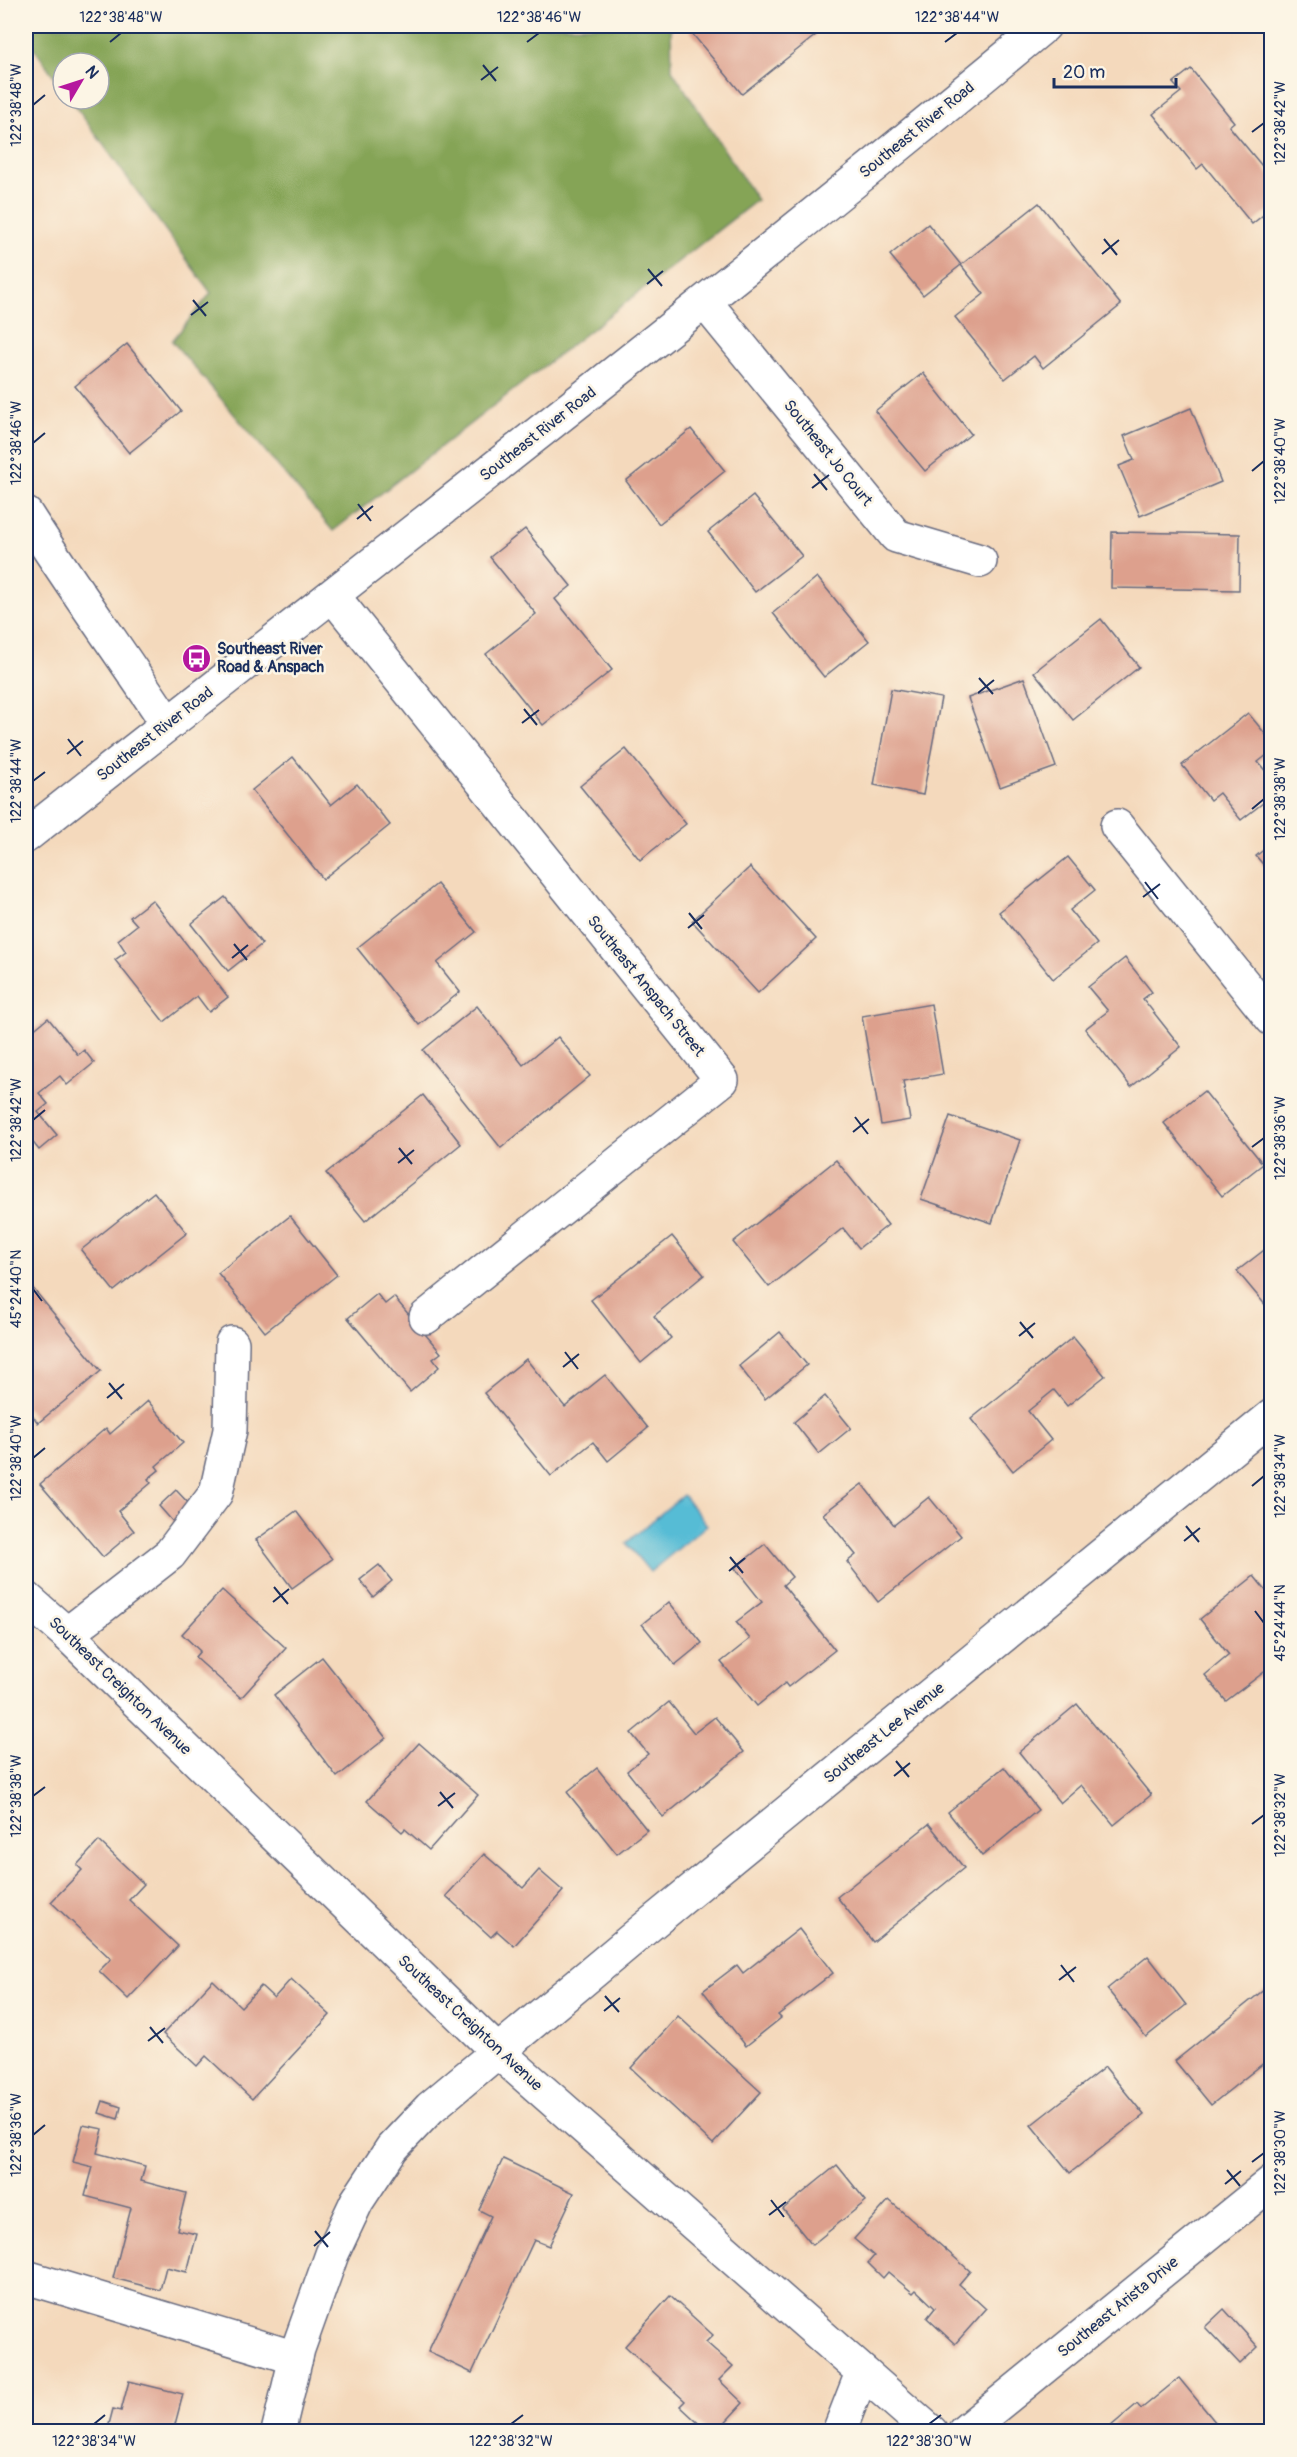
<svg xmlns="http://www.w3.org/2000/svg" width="1297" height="2457" viewBox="0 0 1297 2457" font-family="Pangolin,sans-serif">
	<rect width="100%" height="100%" fill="#fcf5e5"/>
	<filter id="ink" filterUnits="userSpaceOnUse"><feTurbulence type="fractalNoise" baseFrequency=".0167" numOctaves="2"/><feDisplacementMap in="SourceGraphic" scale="12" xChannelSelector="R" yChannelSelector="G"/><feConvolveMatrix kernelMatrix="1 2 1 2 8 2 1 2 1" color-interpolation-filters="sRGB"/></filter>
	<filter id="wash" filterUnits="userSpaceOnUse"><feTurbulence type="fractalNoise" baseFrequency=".008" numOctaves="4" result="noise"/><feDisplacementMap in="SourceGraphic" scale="24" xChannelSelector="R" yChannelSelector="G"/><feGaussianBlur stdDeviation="1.35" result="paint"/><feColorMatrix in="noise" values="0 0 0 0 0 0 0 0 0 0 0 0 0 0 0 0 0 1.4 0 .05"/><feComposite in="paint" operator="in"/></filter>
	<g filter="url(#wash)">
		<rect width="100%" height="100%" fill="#f4d9bc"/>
		<!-- forest -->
		<path fill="#85a457" stroke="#506a5a" stroke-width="1.5" d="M26 26H671L672 70 757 200 333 531 172 341 211 293 70 99H99V63H63V89L26 37Z"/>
		<!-- water -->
		<path fill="#57bcd5" stroke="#39769a" stroke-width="1.5" d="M683 1495 707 1525 650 1572 626 1543Z"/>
		<g id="blocks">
			<!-- building -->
			<g fill="#dda08d">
				<path d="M697 26H809L816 35 742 94 690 31Z"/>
				<path d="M1191 69 1234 122 1229 126 1272 178V208L1252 224 1203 164 1197 169 1153 114 1181 92 1173 83Z"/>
				<path d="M1039 203 1121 305 1043 368 1034 356 1005 379 955 317 984 294 961 265Z"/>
				<path d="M928 224 961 265 923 295 890 255Z"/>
				<path d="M127 344 181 411 129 453 75 386Z"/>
				<path d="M923 373 971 434 925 471 875 411Z"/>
				<path d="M1191 408 1221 482 1140 516 1119 466 1134 460 1124 436Z"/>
				<path d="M691 429 725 471 659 524 626 481Z"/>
				<path d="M753 496 802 556 755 592 708 532Z"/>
				<path d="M525 529 571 586 555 599 612 670 543 725 486 654 536 614 490 557Z"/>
				<path d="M1112 532 1240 534 1239 590 1111 588Z"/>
				<path d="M817 577 869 641 824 677 773 613Z"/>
				<path d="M1101 619 1139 667 1073 720 1034 672Z"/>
				<path d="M1024 678 1056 767 1000 787 968 698Z"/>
				<path d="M891 689 941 698 923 795 874 785Z"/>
				<path d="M1248 713 1272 742V751L1258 762 1272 779V796L1241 820 1219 793 1210 800 1182 765Z"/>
				<path d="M626 749 686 824 640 860 580 786Z"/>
				<path d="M293 757 331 805 357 784 390 825 323 879 252 790Z"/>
				<path d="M1272 843V875L1256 856Z"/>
				<path d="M1068 857 1095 890 1070 910 1097 944 1053 979 999 912Z"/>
				<path d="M750 867 816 939 758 993 692 921Z"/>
				<path d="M437 884 476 932 437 963 460 992 419 1025 357 948Z"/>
				<path d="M225 897 262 944 228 971 191 924Z"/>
				<path d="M152 900 228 997 209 1012 197 996 164 1022 115 960 126 952 118 940 137 925 130 917Z"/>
				<path d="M1125 958 1152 992 1143 999 1181 1047 1131 1087 1085 1029 1108 1011 1088 987Z"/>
				<path d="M931 1004 943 1074 903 1081 910 1120 881 1125 862 1016Z"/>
				<path d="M477 1006 523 1065 558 1037 590 1076 501 1148 423 1050Z"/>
				<path d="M48 1018 78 1055 84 1050 94 1063 67 1085 60 1076 39 1093 48 1104 38 1112 57 1135 39 1150 26 1134V1036Z"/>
				<path d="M1204 1091 1263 1164 1222 1196 1164 1123Z"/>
				<path d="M423 1095 461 1144 365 1221 326 1173Z"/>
				<path d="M950 1116 1020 1140 992 1223 921 1199Z"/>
				<path d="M836 1160 888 1225 859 1248 843 1228 769 1287 733 1242Z"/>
				<path d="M154 1192 187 1233 114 1291 81 1250Z"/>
				<path d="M290 1216 337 1275 265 1332 218 1273Z"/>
				<path d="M672 1236 704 1275 654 1316 671 1338 641 1363 591 1300Z"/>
				<path d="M1272 1244V1313L1237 1271Z"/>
				<path d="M26 1280 101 1371 38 1423 26 1407Z"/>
				<path d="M377 1294 385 1304 394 1297 441 1353 433 1359 439 1367 410 1392 348 1318Z"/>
				<path d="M780 1332 807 1365 765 1399 739 1366Z"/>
				<path d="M1073 1337 1105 1376 1067 1406 1054 1390 1028 1411 1051 1440 1013 1471 971 1419Z"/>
				<path d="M526 1359 565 1407 605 1375 648 1428 608 1461 593 1442 551 1476 484 1393Z"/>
				<path d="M825 1396 851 1428 819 1454 794 1422Z"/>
				<path d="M148 1401 183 1443 156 1466 159 1470 148 1479 151 1483 118 1511 134 1531 103 1557 40 1484 106 1428 110 1434Z"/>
				<path d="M862 1484 894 1525 929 1497 961 1536 878 1602 847 1562 856 1555 823 1514Z"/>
				<path d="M176 1490 192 1507 174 1523 159 1506Z"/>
				<path d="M296 1511 332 1559 292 1588 256 1540Z"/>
				<path d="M765 1544 792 1577 783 1585 835 1650 788 1687 785 1683 757 1706 721 1662 750 1639 736 1622 762 1602 735 1568Z"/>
				<path d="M379 1565 392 1581 373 1597 360 1580Z"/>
				<path d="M1254 1576 1272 1598V1666L1226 1701 1205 1675 1229 1655 1200 1619Z"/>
				<path d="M222 1590 286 1648 241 1698 195 1657 200 1651 182 1634Z"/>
				<path d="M669 1602 702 1643 675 1665 642 1624Z"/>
				<path d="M322 1657 386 1738 337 1777 274 1695Z"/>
				<path d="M669 1702 694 1733 715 1717 744 1752 663 1817 627 1771 648 1754 631 1733Z"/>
				<path d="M1077 1704 1151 1795 1114 1825 1081 1785 1060 1803 1019 1752Z"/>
				<path d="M419 1743 478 1795 429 1850 405 1829 402 1832 367 1801Z"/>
				<path d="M1004 1767 1038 1810 982 1856 948 1812Z"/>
				<path d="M597 1768 647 1830 617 1854 567 1792Z"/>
				<path d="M929 1824 964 1868 873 1942 837 1897Z"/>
				<path d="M99 1841 144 1884 129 1900 178 1946 128 1999 99 1971 111 1959 51 1902 82 1870 77 1865Z"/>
				<path d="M484 1854 523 1888 539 1870 563 1891 514 1946 497 1931 491 1937 446 1896Z"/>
				<path d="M799 1929 833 1973 778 2015 781 2018 746 2046 703 1991 737 1965 743 1973Z"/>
				<path d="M1148 1956 1186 2005 1146 2037 1107 1989Z"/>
				<path d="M291 1979 330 2015 252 2099 206 2056 197 2066 163 2034 213 1980 241 2007 261 1986 274 1998Z"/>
				<path d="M1265 1989 1272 1997V2060L1270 2058 1211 2105 1175 2061Z"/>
				<path d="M678 2016 761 2092 713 2144 631 2068Z"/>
				<path d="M1105 2067 1144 2115 1070 2173 1031 2125Z"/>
				<path d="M103 2101 121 2107 118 2119 99 2113Z"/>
				<path d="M83 2125 103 2129 97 2153 145 2166 141 2181 186 2193 177 2230 197 2234 187 2272 166 2267 160 2290 113 2278 131 2208 85 2196 93 2167 73 2162Z"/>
				<path d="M503 2159 574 2193 549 2246 534 2240 472 2373 428 2352 491 2216 479 2210Z"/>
				<path d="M837 2165 866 2201 812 2245 783 2209Z"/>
				<path d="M889 2200 970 2271 959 2284 986 2309 955 2344 927 2318 935 2308 916 2290 913 2293 888 2272 883 2278 868 2263 874 2256 854 2239Z"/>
				<path d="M670 2296 713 2335 706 2342 733 2366 719 2380 743 2403 716 2432H708L680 2406 685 2401 625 2346Z"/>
				<path d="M1224 2309 1258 2347 1240 2364 1205 2327Z"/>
				<path d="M1179 2378 1216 2423 1206 2432H1104L1137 2404 1141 2409Z"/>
				<path d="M129 2381 183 2394 173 2432H107L113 2409 121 2411Z"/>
			</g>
		</g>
	</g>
	<g filter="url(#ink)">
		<use href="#blocks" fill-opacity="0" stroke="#676a7f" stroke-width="1.5"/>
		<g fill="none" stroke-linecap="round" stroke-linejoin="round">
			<defs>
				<g id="minor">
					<path d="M705 302 896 536 980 561"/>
					<path d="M26 514C71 585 121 653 167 723"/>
					<path d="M333 596 722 1080 426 1317"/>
					<path d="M1117 826 1272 1019"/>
					<path d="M26 836C366 567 710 303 1044 26"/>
					<path d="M26 1598 67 1634 497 2051 931 2432"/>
					<path d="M67 1634 170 1554 216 1493 230 1430 232 1343"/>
					<path d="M26 2277 296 2358"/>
					<path d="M278 2432 298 2349 332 2254 357 2201 392 2148 430 2108 642 1931 1272 1416"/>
					<path d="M839 2432 862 2373"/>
					<path d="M964 2432 1272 2182"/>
				</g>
			</defs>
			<!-- minor casing -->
			<use href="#minor" stroke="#676a7f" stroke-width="36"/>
			<!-- minor -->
			<use href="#minor" stroke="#fff" stroke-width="33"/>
		</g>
	</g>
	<!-- ticks -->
	<path fill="none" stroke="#1b2f5e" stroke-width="2" d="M110 42 121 33M527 42 539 33M945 42 957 33M483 65 496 81M481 80 498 67M33 105 45 95M1252 132 1264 123M1104 239 1117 255M1102 254 1119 240M648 269 662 286M647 284 663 271M193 300 206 316M191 315 208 302M33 443 45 433M1252 471 1264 461M814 474 827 490M812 488 829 475M358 504 371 521M357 519 373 506M979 678 993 694M978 693 994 680M524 709 537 725M522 723 539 710M68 739 81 756M67 754 83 741M33 781 45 772M1252 809 1264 799M1145 882 1158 899M1143 897 1160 884M689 913 702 929M688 928 704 915M234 944 247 960M232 958 248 945M855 1117 868 1134M33 1120 45 1110M853 1132 869 1119M1252 1147 1264 1138M399 1148 412 1164M398 1163 414 1150M33 1289 42 1301M1020 1322 1033 1338M1019 1336 1035 1323M565 1352 578 1369M563 1367 579 1354M109 1383 122 1399M107 1398 124 1384M33 1458 45 1448M1252 1486 1264 1476M1186 1526 1199 1542M1184 1541 1200 1528M730 1557 743 1573M729 1571 745 1558M274 1587 288 1604M273 1602 289 1589M1255 1611 1264 1623M896 1761 909 1777M894 1776 910 1763M440 1792 453 1808M33 1796 45 1787M438 1806 455 1793M1252 1824 1264 1815M1061 1965 1074 1982M1059 1980 1076 1967M605 1996 619 2012M604 2011 620 1998M150 2027 163 2043M148 2041 165 2028M33 2135 45 2125M1252 2162 1264 2153M1227 2170 1240 2186M1225 2184 1241 2171M771 2200 784 2217M769 2215 786 2202M315 2231 328 2247M314 2246 330 2232M94 2424 105 2415M511 2424 523 2415M929 2424 941 2415"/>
	<!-- icons -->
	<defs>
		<symbol id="bus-disc" viewBox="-11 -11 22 22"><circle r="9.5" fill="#b5179e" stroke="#fcf5e5"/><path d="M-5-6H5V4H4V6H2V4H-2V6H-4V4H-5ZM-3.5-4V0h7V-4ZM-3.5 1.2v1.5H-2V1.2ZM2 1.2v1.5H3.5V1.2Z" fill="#fff"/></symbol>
	</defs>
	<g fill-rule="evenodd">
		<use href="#bus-disc" x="180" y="642" width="33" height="33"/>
	</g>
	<g text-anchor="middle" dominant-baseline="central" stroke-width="5" stroke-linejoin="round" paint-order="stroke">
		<!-- street labels -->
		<g font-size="16" fill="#1b2f5e" stroke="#fcf5e5">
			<text transform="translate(917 130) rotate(-39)">Southeast River Road</text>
			<text transform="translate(538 434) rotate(-38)">Southeast River Road</text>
			<text transform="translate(828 453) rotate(51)">Southeast Jo Court</text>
			<text transform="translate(155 734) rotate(-38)">Southeast River Road</text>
			<text transform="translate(646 986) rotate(51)">Southeast Anspach Street</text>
			<text transform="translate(120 1686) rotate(44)">Southeast Creighton Avenue</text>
			<text transform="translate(884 1733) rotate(-39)">Southeast Lee Avenue</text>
			<text transform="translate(470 2023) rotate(43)">Southeast Creighton Avenue</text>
			<text transform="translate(1118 2307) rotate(-39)">Southeast Arista Drive</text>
		</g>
		<!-- poi labels -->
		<g font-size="16" font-weight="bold" fill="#1b2f5e" stroke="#fcf5e5" text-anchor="start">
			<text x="217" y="649">Southeast River<tspan x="217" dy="18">Road &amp; Anspach</tspan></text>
		</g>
	</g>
	<!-- margin -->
	<rect width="1297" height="2457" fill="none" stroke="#fcf5e5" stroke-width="66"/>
	<!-- north arrow -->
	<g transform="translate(81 81) rotate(51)"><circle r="28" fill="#fcf5e5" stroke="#a2a6af" stroke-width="1.5"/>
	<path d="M0-4.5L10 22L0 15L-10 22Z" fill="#b5179e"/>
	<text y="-9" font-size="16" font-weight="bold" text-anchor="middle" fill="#1b2f5e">N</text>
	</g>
	<!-- scale -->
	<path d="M1054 78v9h122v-9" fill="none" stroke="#1b2f5e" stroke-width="3"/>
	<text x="1063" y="78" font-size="18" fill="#1b2f5e" stroke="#fcf5e5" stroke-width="4.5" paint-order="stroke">20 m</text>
	<rect x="33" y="33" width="1231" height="2391" fill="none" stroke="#1b2f5e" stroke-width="2"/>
	<g font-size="15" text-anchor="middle" fill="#1b2f5e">
		<text x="121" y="22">122°38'48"W</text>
		<text x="539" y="22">122°38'46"W</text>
		<text x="957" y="22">122°38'44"W</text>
		<text transform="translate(16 105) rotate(-90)" y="5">122°38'48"W</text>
		<text transform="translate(1280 123) rotate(-90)" y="5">122°38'42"W</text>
		<text transform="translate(16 443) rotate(-90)" y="5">122°38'46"W</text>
		<text transform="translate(1280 461) rotate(-90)" y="5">122°38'40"W</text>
		<text transform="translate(16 781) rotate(-90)" y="5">122°38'44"W</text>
		<text transform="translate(1280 799) rotate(-90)" y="5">122°38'38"W</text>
		<text transform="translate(16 1120) rotate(-90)" y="5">122°38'42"W</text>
		<text transform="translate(1280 1138) rotate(-90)" y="5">122°38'36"W</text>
		<text transform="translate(16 1289) rotate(-90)" y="5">45°24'40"N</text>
		<text transform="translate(16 1458) rotate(-90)" y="5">122°38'40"W</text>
		<text transform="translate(1280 1476) rotate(-90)" y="5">122°38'34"W</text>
		<text transform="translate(1280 1623) rotate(-90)" y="5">45°24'44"N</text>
		<text transform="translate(16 1796) rotate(-90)" y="5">122°38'38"W</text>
		<text transform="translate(1280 1815) rotate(-90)" y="5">122°38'32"W</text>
		<text transform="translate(16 2135) rotate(-90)" y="5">122°38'36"W</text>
		<text transform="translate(1280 2153) rotate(-90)" y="5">122°38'30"W</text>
		<text x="94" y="2446">122°38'34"W</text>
		<text x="511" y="2446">122°38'32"W</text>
		<text x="929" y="2446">122°38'30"W</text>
	</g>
</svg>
